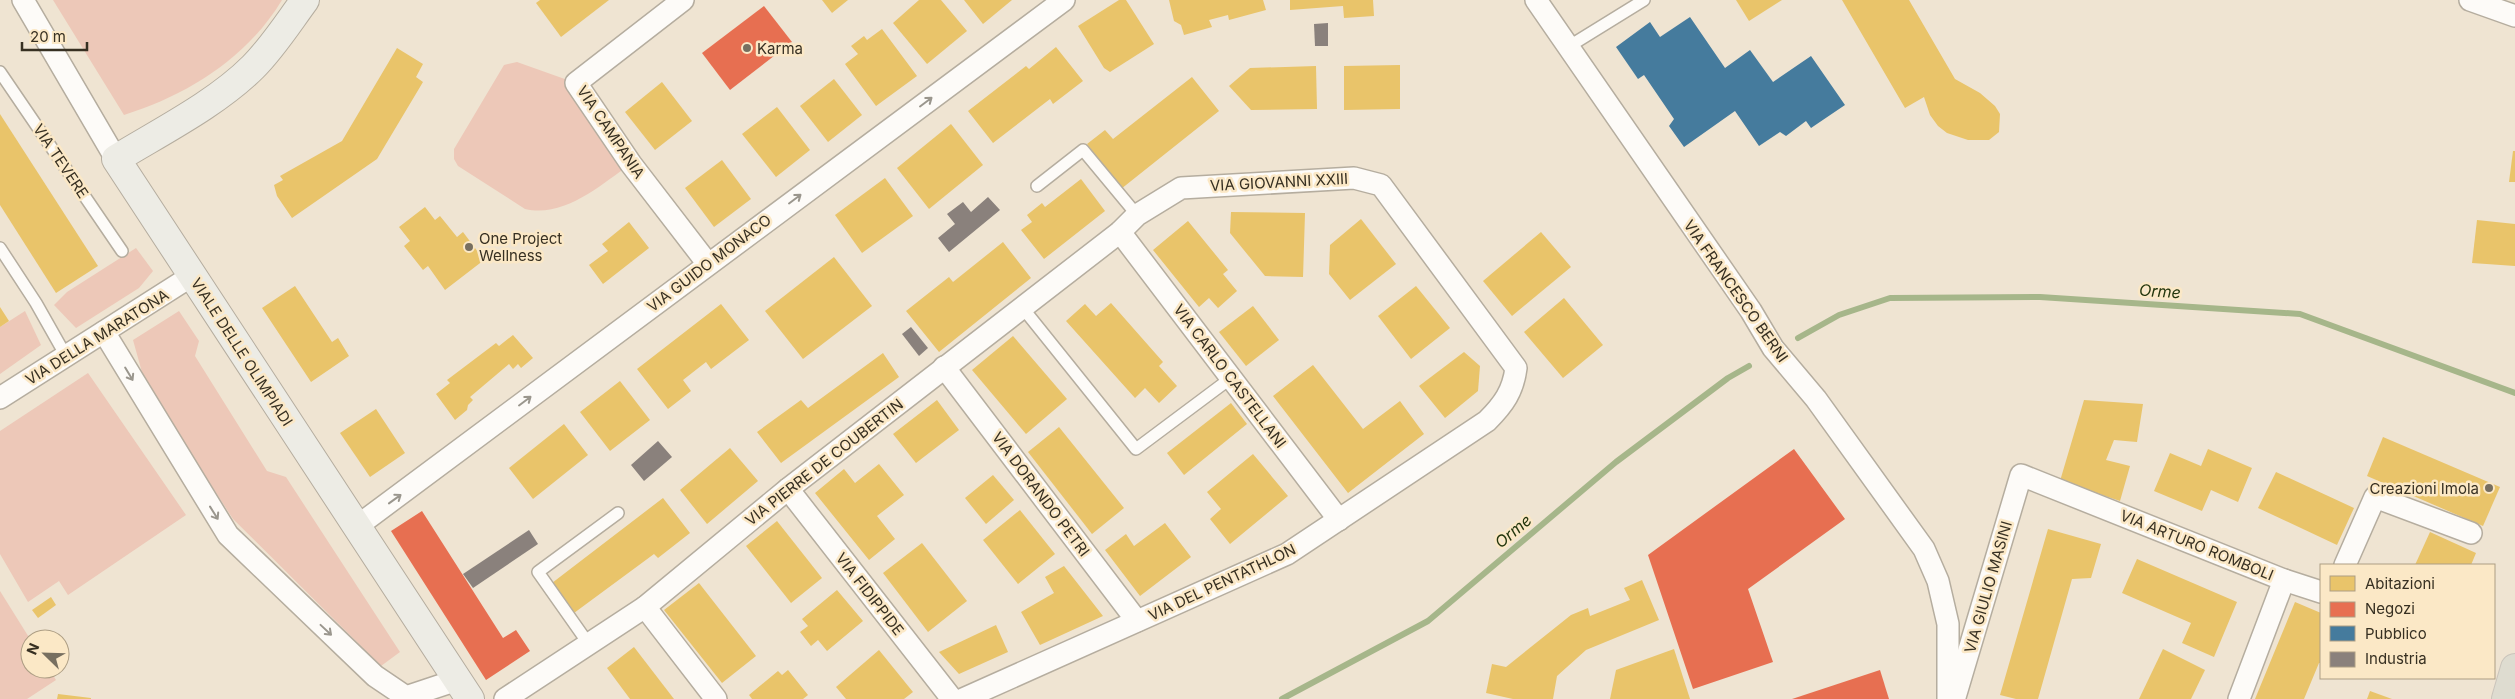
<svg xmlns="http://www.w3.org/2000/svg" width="2515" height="699" viewBox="0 0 2515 699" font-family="Inter,sans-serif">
	<rect width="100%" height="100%" fill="#efe4d2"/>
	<!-- green -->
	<g fill="#edc8b8">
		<path d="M53 0H282C247 58 188 95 124 115Z"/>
		<path d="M517 62 576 83 631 164C600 185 565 218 525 209L458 166 454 159V149L504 65Z"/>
		<path d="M136 248 153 271 139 288 76 328 54 305 67 292Z"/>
		<path d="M25 311 41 345 0 374V327Z"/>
		<path d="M179 311 199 341 195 356 267 471 286 477 400 652 381 666 233 519 145 383 133 340Z"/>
		<path d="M88 373 186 515 68 595 59 581 28 602 0 554V431Z"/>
		<path d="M0 591 30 639V669H49L56 680 27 699H0Z"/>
	</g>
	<!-- homes -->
	<g fill="#e9c46a">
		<path d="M540 0H609L561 37 536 3Z"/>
		<path d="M822 0H848L832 13Z"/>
		<path d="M919 0H941L967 31 927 64 893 23Z"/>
		<path d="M964 0H1012L983 24Z"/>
		<path d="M1119 0H1126L1154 44 1110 72 1104 68 1078 26Z"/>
		<path d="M1169 0H1263L1266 10 1229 20 1228 15 1209 20 1212 27 1184 35 1181 25 1174 21Z"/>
		<path d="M1290 0H1373L1374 16 1344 18 1343 6 1290 10Z"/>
		<path d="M1736 0H1782L1749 21Z"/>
		<path d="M1842 0H1909L1955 79 1980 93 1995 106 2000 114 1999 132 1989 140H1968L1947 133 1938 126 1930 115 1924 97 1905 108Z"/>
		<path d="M882 29 917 76 876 106 845 64 858 54 851 46 864 36 867 40Z"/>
		<path d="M1056 47 1083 81 1053 104 1050 99 993 143 968 111 1026 66 1029 69Z"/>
		<path d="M397 48 423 64 416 77 423 82 377 159 292 218 277 196 274 185 283 180 280 176 342 141Z"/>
		<path d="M1400 65V109L1344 110V66Z"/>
		<path d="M1316 66 1317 109 1251 110 1229 86 1250 68Z"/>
		<path d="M1192 77 1219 111 1121 189 1087 144 1105 130 1113 139Z"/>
		<path d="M834 79 862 115 828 142 800 106Z"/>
		<path d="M662 82 692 121 655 150 625 112Z"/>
		<path d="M777 107 810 150 776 177 742 134Z"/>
		<path d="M0 114 98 266 56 293 0 205Z"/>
		<path d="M951 124 983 165 929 209 897 168Z"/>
		<path d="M2513 151H2515V182H2509Z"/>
		<path d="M722 160 751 199 714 227 685 188Z"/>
		<path d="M885 178 913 216 862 253 835 215Z"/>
		<path d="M1081 179 1105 211 1044 259 1021 230 1032 222 1027 215 1042 203 1045 207Z"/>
		<path d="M425 207 435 220 440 216 457 237 463 232 484 260 445 290 428 266 423 270 404 246 410 241 399 227Z"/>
		<path d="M1231 212 1305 213 1303 277 1265 276 1230 233Z"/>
		<path d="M1361 219 1396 264 1350 300 1329 274 1330 245Z"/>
		<path d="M2477 220 2515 224V266L2472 263Z"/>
		<path d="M1188 221 1228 270 1223 274 1237 291 1218 308 1209 298 1199 307 1153 250Z"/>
		<path d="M629 222 649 248 603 284 589 265 608 251 602 244Z"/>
		<path d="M1541 232 1571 267 1512 316 1483 281Z"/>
		<path d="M1003 242 1031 278 939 352 906 311 949 277 953 282Z"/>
		<path d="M834 257 872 306 803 359 765 311Z"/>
		<path d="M295 286 332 342 338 338 349 356 311 382 262 308Z"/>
		<path d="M1416 286 1450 328 1411 359 1378 316Z"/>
		<path d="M1564 298 1603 345 1563 378 1524 332Z"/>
		<path d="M1111 303 1163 362 1159 366 1177 386 1159 403 1145 388 1135 398 1066 321 1085 304 1096 316Z"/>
		<path d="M721 304 749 340 711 369 706 362 683 380 691 391 668 409 637 369Z"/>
		<path d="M1253 306 1279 340 1246 366 1219 332Z"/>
		<path d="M0 307 9 321 0 327Z"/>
		<path d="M513 335 533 358 521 368 518 364 513 369 509 364 470 397 473 400 468 405 467 410 455 420 436 394 450 383 447 380 496 343 499 346Z"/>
		<path d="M1013 336 1067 399 1026 434 972 370Z"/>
		<path d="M1464 352 1480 366 1478 391 1445 418 1419 386Z"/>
		<path d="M883 353 899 377 781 463 757 432 801 400 808 408Z"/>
		<path d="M1313 365 1363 429 1400 401 1424 434 1348 493 1273 396Z"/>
		<path d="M620 381 650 420 610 451 580 412Z"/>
		<path d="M937 400 959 430 916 463 893 434Z"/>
		<path d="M2084 400 2143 404 2137 442 2114 440 2106 460 2130 466 2120 501 2060 481Z"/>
		<path d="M1231 403 1247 424 1184 475 1167 453Z"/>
		<path d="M376 409 405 453 370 477 340 433Z"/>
		<path d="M564 424 588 455 533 499 509 468Z"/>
		<path d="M1059 427 1124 508 1092 534 1028 452Z"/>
		<path d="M2383 437 2500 487 2483 526 2367 476Z"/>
		<path d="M730 448 758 481 707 524 680 490Z"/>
		<path d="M2208 449 2252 468 2238 502 2211 490 2202 511 2154 491 2170 453 2201 466Z"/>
		<path d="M1253 454 1288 496 1230 544 1210 519 1221 509 1207 492Z"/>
		<path d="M879 464 904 495 877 516 895 539 869 560 815 493 844 469 855 483Z"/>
		<path d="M2276 472 2354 508 2337 545 2258 508Z"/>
		<path d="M993 475 1014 500 986 524 965 498Z"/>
		<path d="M663 498 690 533 658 558 654 554 574 613 552 583Z"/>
		<path d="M1020 510 1055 554 1018 584 983 540Z"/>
		<path d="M777 521 822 578 791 603 746 546Z"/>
		<path d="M1165 523 1191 557 1140 596 1105 550 1126 534 1134 546Z"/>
		<path d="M2048 529 2101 544 2091 578 2072 579 2038 699H2016L2000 695Z"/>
		<path d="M2430 532 2476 553 2471 565H2415Z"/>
		<path d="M922 543 967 601 928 632 883 573Z"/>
		<path d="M2137 559 2237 602 2214 657 2182 643 2191 623 2122 593Z"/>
		<path d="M1064 566 1103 616 1040 645 1021 612 1054 593 1045 577Z"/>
		<path d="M1642 580 1659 620 1586 650 1557 676 1553 699H1513L1486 693 1492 664 1506 667 1571 615 1588 608 1590 616 1630 600 1624 588Z"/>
		<path d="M699 583 756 656 722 683 664 610Z"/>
		<path d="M837 590 863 621 827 651 818 640 811 646 800 632 808 626 802 619Z"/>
		<path d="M51 597 56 605 38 618 32 610Z"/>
		<path d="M2295 602 2321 613V663H2319L2304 699H2255Z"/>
		<path d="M996 625 1008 652 959 674 939 652Z"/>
		<path d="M634 647 674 699H630L607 668Z"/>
		<path d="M1674 649 1690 699H1610L1616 670Z"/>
		<path d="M2163 649 2205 670 2191 699H2139Z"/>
		<path d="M879 650 913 692 904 699H846L836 687Z"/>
		<path d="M788 670 808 695 803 699H752L749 695 778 671 782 675Z"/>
		<path d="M2370 691 2392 699H2367Z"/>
		<path d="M58 694 91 698V699H57Z"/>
	</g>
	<!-- shops -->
	<g fill="#e76f51">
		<path d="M764 6 792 42 730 90 702 53Z"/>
		<path d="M1794 449 1845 519 1748 589 1773 662 1693 689 1648 555Z"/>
		<path d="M422 511 503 638 516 630 530 651 486 680 391 531Z"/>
		<path d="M1880 670 1889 699H1792Z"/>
	</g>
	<!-- public -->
	<path fill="#457b9d" d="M1690 17 1725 68 1750 50 1773 82 1811 56 1845 105 1811 128 1806 121 1786 136 1780 132 1759 146 1735 111 1684 147 1669 126 1674 119 1644 75 1638 79 1616 47 1650 22 1660 37Z"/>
	<!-- industry -->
	<g fill="#8a817c">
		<path d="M1328 23V46H1315L1314 24Z"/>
		<path d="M988 197 1000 210 949 252 938 238 955 224 947 214 963 202 971 212Z"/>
		<path d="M911 327 928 348 919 356 902 334Z"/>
		<path d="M658 441 672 457 644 481 631 465Z"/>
		<path d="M529 530 538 544 473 588 463 574Z"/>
	</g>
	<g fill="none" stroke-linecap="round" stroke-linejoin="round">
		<!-- stream -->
		<g stroke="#a6b68a" stroke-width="6">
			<path d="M1798 338 1839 315 1890 298 2040 297 2300 314 2515 393"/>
			<path d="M1282 699 1428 621 1616 462 1728 378 1749 366"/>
		</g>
		<defs>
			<g id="lane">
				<path d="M1568 47 1644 0"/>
				<path d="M0 72 122 251"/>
				<path d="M1037 186 1083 150 1137 215"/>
				<path d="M0 248 36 303 66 356"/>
				<path d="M1022 307 1136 449 1231 378"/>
				<path d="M588 643 538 572 618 513"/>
			</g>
			<g id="street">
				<path d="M23 0 116 159"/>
				<path d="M683 0 576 83 631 164 708 264"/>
				<path d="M1536 0 1751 311 1773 348 1816 399 1924 549 1938 581 1948 624V699"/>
				<path d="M2470 0 2515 16"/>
				<path d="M1120 232 1339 520"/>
				<path d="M104 332 228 535 375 676 406 697 457 680"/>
				<path d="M944 367 1137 621"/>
				<path d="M0 398 193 275"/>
				<path d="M788 489 952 699"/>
				<path d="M356 527 1064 0"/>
				<path d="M2345 565 2375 497 2471 533"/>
				<path d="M2284 580 2321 592"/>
				<path d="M645 607 716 699"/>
				<path d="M1955 697 2021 475 2284 580 2239 699"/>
				<path d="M505 699 645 607 788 489 1120 232 1137 215 1181 188 1354 178 1381 185 1516 368C1513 391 1504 404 1487 421L1287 554 963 699"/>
			</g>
			<path id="secondary" d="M305 0C288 23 273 47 253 67 216 104 160 132 116 159L470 699"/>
			<path id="primary" d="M2506 699 2515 668"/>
		</defs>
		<!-- lane casing -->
		<use href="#lane" stroke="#b5ad9f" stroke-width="14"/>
		<!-- street casing -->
		<use href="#street" stroke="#b5ad9f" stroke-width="24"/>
		<!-- secondary casing -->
		<use href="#secondary" stroke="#b5ad9f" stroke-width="30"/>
		<!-- primary casing -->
		<use href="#primary" stroke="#cac4bb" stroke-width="30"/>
		<!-- lane -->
		<use href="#lane" stroke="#fdfbf8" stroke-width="11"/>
		<!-- street -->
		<use href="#street" stroke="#fdfbf8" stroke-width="21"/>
		<!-- secondary -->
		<use href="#secondary" stroke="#edece5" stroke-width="28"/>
		<!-- primary -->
		<use href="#primary" stroke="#dedcd0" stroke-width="28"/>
	</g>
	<!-- one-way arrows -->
	<defs><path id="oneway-shaft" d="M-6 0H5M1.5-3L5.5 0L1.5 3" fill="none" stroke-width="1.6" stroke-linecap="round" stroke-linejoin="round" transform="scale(1.25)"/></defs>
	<g stroke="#9a968d">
		<use href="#oneway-shaft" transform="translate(926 102) rotate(-37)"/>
		<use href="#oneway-shaft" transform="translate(795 199) rotate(-37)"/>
		<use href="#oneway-shaft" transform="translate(129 374) rotate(59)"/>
		<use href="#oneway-shaft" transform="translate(525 401) rotate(-37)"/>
		<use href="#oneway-shaft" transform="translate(395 499) rotate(-36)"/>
		<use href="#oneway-shaft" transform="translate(214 513) rotate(58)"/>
		<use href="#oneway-shaft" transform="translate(326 630) rotate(43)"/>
	</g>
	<!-- markers -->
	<g fill="#776f60" stroke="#fbe8c6" stroke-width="2">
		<circle cx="747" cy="48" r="5"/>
		<circle cx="469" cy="247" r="5"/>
		<circle cx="2489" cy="488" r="5"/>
	</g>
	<g text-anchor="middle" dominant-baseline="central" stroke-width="5" stroke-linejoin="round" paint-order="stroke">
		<!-- poi labels -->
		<g font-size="15" fill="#373022" stroke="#fbe8c6" text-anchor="start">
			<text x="757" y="48">Karma</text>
			<text x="479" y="238">One Project<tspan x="479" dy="17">Wellness</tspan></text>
			<text x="2479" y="488" text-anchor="end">Creazioni Imola</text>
		</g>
		<!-- street labels -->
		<g font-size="15" fill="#373022" stroke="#fbe8c6">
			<text transform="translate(611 132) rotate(56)">VIA CAMPANIA</text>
			<text transform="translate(61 161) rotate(56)">VIA TEVERE</text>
			<text transform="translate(1279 182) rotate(-3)">VIA GIOVANNI XXIII</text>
			<text transform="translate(709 263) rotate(-37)">VIA GUIDO MONACO</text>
			<text transform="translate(1736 291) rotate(55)">VIA FRANCESCO BERNI</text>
			<text transform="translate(97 337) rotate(-32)">VIA DELLA MARATONA</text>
			<text transform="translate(242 352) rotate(57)">VIALE DELLE OLIMPIADI</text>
			<text transform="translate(1230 376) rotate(53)">VIA CARLO CASTELLANI</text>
			<text transform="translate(824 462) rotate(-38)">VIA PIERRE DE COUBERTIN</text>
			<text transform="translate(1041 494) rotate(53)">VIA DORANDO PETRI</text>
			<text transform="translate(2197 545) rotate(22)">VIA ARTURO ROMBOLI</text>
			<text transform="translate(1222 582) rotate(-25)">VIA DEL PENTATHLON</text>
			<text transform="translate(1988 587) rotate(-74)">VIA GIULIO MASINI</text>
			<text transform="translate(870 594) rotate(52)">VIA FIDIPPIDE</text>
		</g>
		<!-- water labels -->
		<g font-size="16" font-style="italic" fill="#23360d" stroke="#fbe8c6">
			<text transform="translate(2160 291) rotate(4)">Orme</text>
			<text transform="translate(1513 531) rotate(-40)">Orme</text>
		</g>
	</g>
	<!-- legend -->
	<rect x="2320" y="564" width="175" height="115" fill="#fbe8c6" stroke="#ad9e84"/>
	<rect x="2330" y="576" width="25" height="15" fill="#e9c46a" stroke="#ad9e84"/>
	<text x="2365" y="589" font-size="15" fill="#373022">Abitazioni</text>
	<rect x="2330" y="602" width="25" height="15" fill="#e76f51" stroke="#ad9e84"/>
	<text x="2365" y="614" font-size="15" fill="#373022">Negozi</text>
	<rect x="2330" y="626" width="25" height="15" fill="#457b9d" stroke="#ad9e84"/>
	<text x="2365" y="639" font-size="15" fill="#373022">Pubblico</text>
	<rect x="2330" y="652" width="25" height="15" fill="#8a817c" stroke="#ad9e84"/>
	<text x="2365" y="664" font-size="15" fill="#373022">Industria</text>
	<!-- north arrow -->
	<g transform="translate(45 654) rotate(293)"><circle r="24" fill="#fbe8c6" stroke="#ad9e84"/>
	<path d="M0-4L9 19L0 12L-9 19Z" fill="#776f60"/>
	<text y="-8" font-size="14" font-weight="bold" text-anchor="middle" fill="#373022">N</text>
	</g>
	<!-- scale -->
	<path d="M22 42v8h65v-8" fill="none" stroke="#373022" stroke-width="2.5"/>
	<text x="30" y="42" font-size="15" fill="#373022" stroke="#fbe8c6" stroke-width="4" paint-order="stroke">20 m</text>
</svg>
